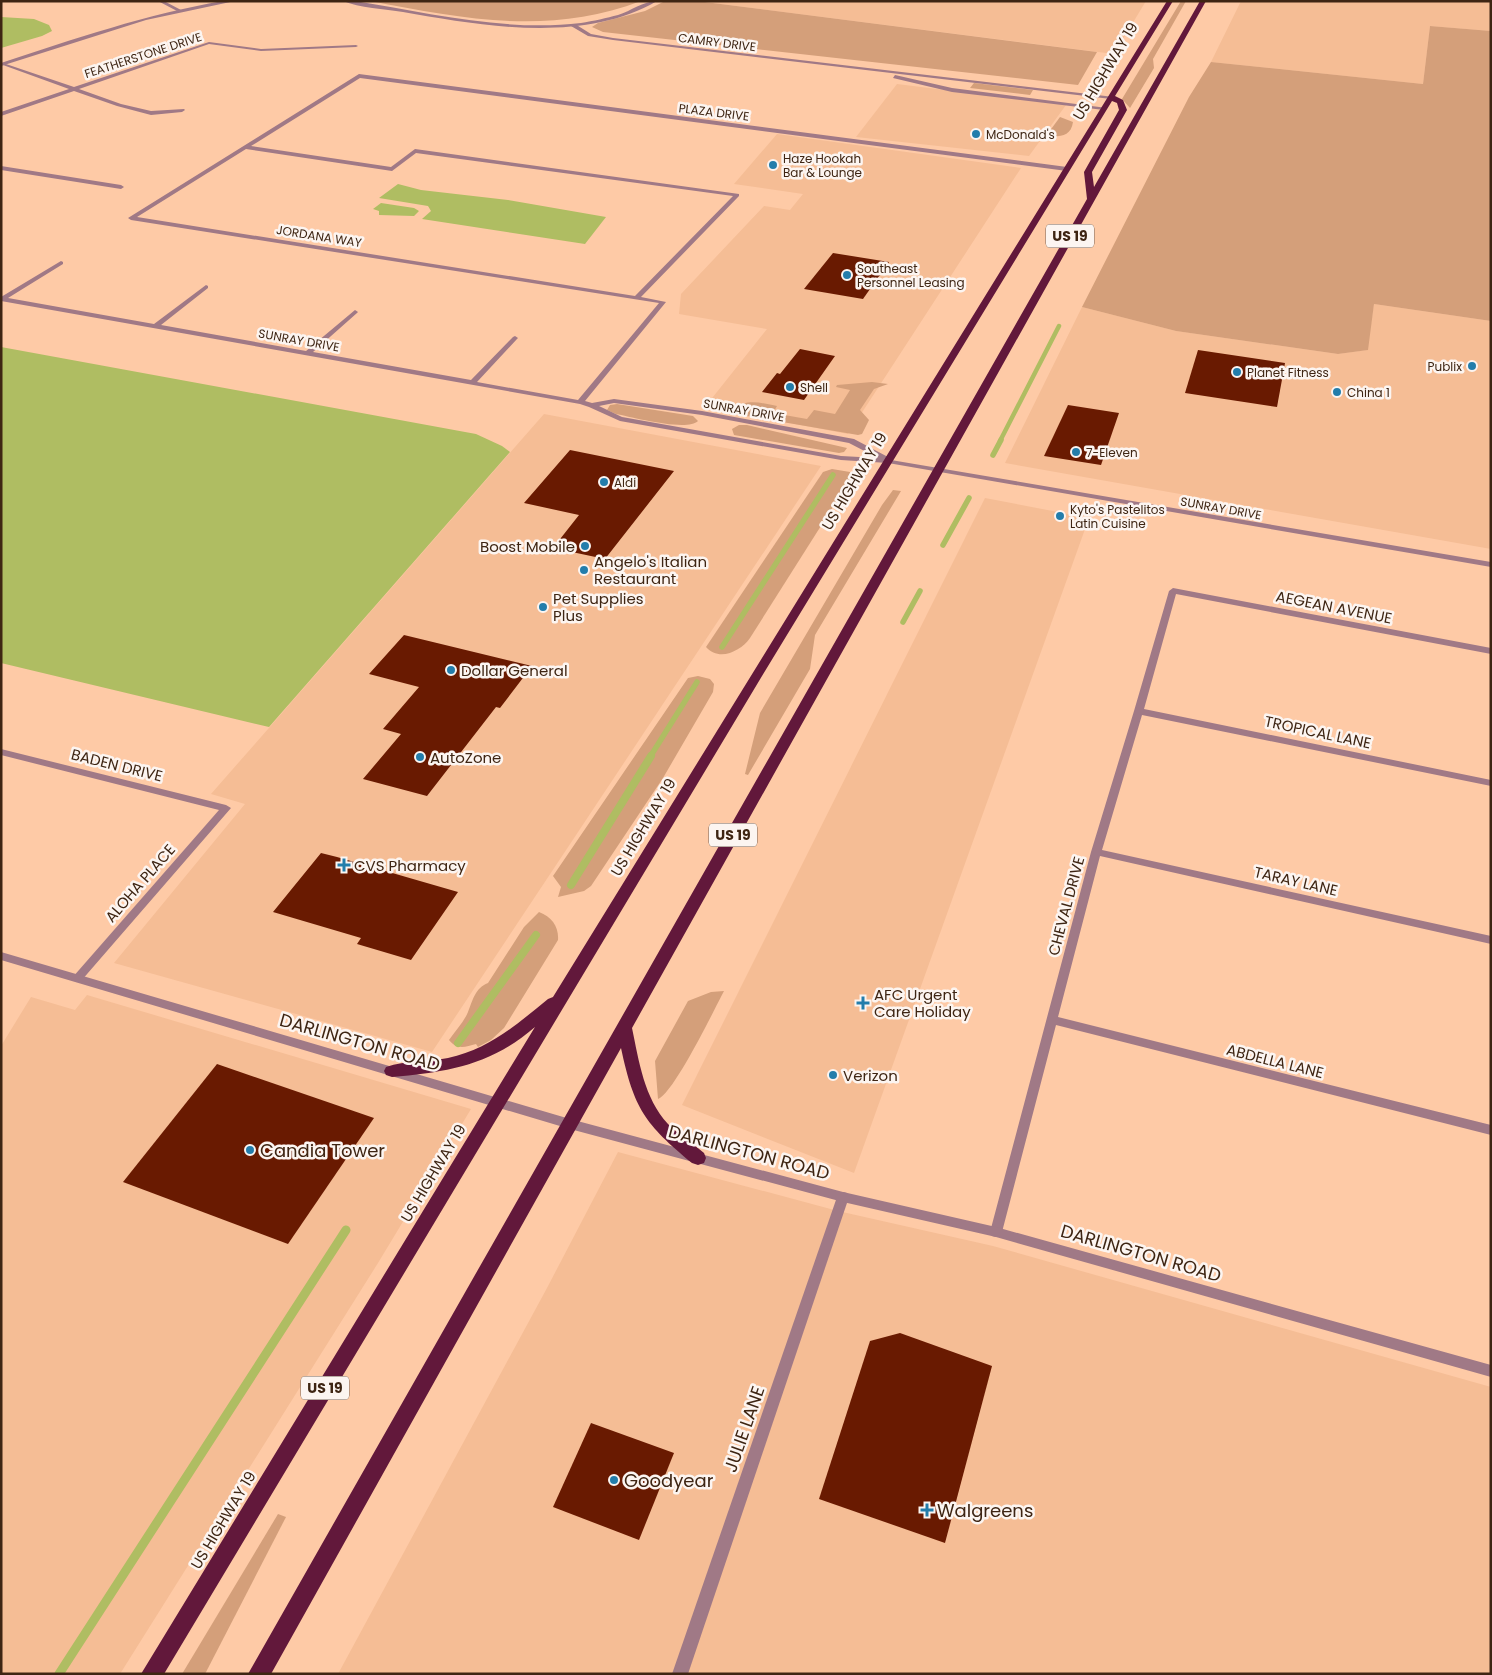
<svg xmlns="http://www.w3.org/2000/svg" width="1492" height="1675" viewBox="0 0 1492 1675" font-family="Poppins,sans-serif">
	<rect width="100%" height="100%" fill="#fecaa6"/>
	<!-- built -->
	<g fill="#f5bd95">
		<path d="M697 1H1146L1114 54Z"/>
		<path d="M1241 1H1491V31L1430 26 1423 84 1211 62Z"/>
		<path d="M897 84 1066 105 1029 156 856 137Z"/>
		<path d="M777 134 1021 168 848 434 705 407 767 329 679 314 681 294 764 206 790 210 803 194 734 184Z"/>
		<path d="M1374 304 1491 321V549L1005 463 1082 307 1176 331 1338 354 1367 350Z"/>
		<path d="M544 414 821 466 432 1052 114 963 245 804 211 794Z"/>
		<path d="M985 498 1089 518 854 1173 682 1105Z"/>
		<path d="M87 995 471 1109 378 1263 120 1674H1V1046L31 997 75 1010Z"/>
		<path d="M618 1152 838 1211 993 1246 1491 1387V1674H338L547 1288Z"/>
	</g>
	<!-- green -->
	<g fill="#d49f7a">
		<path d="M370 1H641C548 36 465 19 370 1Z"/>
		<path d="M665 1H697L1097 52 1078 85 603 32 592 27 598 23 645 11Z"/>
		<path d="M1181 1H1186L1153 59 1154 68 1130 108 1122 99Z"/>
		<path d="M1430 26 1491 31V321L1374 304 1368 350 1338 354 1176 331 1082 307 1189 97 1211 62 1423 84Z"/>
		<path d="M974 83 1033 90 1030 95 970 88Z"/>
		<path d="M1060 117 1073 122C1071 137 1059 137 1046 136Z"/>
		<path d="M872 382 888 384 874 389 860 410 869 420 862 434 858 435 741 415 735 410C745 397 765 404 777 406L773 413 807 419 814 410 835 414 850 390 836 387 837 385Z"/>
		<path d="M617 404 693 416 698 421C687 432 632 417 616 414L607 410 610 405Z"/>
		<path d="M739 425H747L847 448 844 452 839 453 734 435 732 429Z"/>
		<path d="M832 469 850 472V480L750 638C741 651 719 662 706 647L823 472Z"/>
		<path d="M893 490 901 491 815 635 810 669 748 775 745 774 760 713 882 505Z"/>
		<path d="M698 676 710 679 714 684 713 692 663 778 591 886 584 891 558 897 561 887 553 876 688 678Z"/>
		<path d="M539 912C552 917 559 927 558 940L504 1028 491 1040 478 1047 476 1044C465 1047 457 1050 449 1040 455 1031 464 1022 468 1012 473 1000 475 988 488 983L524 927Z"/>
		<path d="M724 991C714 1010 674 1093 658 1099L655 1061 688 1001 711 992Z"/>
		<path d="M278 1514 286 1517 205 1674H182Z"/>
	</g>
	<!-- water -->
	<g fill="#afbd62">
		<path d="M1 17 34 19 49 25 52 31 42 36 1 48Z"/>
		<path d="M398 184 421 190 508 200 606 217 585 244 422 219 431 211 428 206 379 198Z"/>
		<path d="M381 203 414 208 419 211 414 216 379 215V211L373 209Z"/>
		<path d="M1 347 476 434 502 446 510 452 269 727 1 663Z"/>
	</g>
	<g fill="none" stroke-linecap="round" stroke-linejoin="round">
		<!-- stream-far3 -->
		<path stroke="#afbd62" stroke-width="4.5" d="M1000 441 1059 326"/>
		<!-- stream-far2 -->
		<g stroke="#afbd62" stroke-width="5.5">
			<path d="M993 455 1001 440"/>
			<path d="M943 545 969 498"/>
			<path d="M903 622 920 591"/>
			<path d="M722 647 833 475"/>
			<path d="M650 757 697 682"/>
		</g>
		<!-- stream-far1 -->
		<g stroke="#afbd62" stroke-width="8">
			<path d="M571 885 651 756"/>
			<path d="M458 1043 536 935"/>
		</g>
		<!-- stream -->
		<path stroke="#afbd62" stroke-width="9" d="M59 1674 346 1230"/>
	</g>
	<!-- building -->
	<g fill="#691a01">
		<path d="M833 253 889 262 863 299 804 289Z"/>
		<path d="M800 349 835 356 804 400 762 392 777 373 780 374Z"/>
		<path d="M1198 350 1285 363 1277 407 1185 393Z"/>
		<path d="M1068 405 1119 413 1101 465 1044 456Z"/>
		<path d="M570 450 674 471 605 559 553 548 579 515 524 503Z"/>
		<path d="M404 635 532 666 500 708 496 707 427 796 363 779 401 734 383 729 419 687 369 674Z"/>
		<path d="M321 853 337 857 458 892 411 960 357 944 361 938 273 912Z"/>
		<path d="M217 1064 374 1118 288 1244 123 1182Z"/>
		<path d="M900 1333 992 1366 945 1543 819 1499 870 1341Z"/>
		<path d="M591 1423 674 1453 639 1540 553 1507Z"/>
	</g>
	<g fill="none" stroke-linecap="round" stroke-linejoin="round">
		<!-- minor -->
		<g fill="#a07986" fill-rule="evenodd">
			<path d="M158 1H164L181 10 177 11Z"/>
			<path d="M571 24H575L591 34 613 38 1114 97 1111 99 613 40 588 36 571 26Z"/>
			<path d="M209 42 261 49 356 45 358 46 356 47 261 51 209 44 79 89 121 104 151 111 184 109 185 110 182 112 151 115 117 106 74 91 1 116V112L69 89 3 65V63L74 87Z"/>
			<path d="M359 74 1067 167 1070 169 1067 171 360 78 251 146 391 167 415 149 739 194V196L641 297 666 302 585 401 592 403 614 399 702 411 854 439 888 457 892 461 888 463 841 460 620 421 589 407 580 404 1 301V297L61 261 63 262V264L8 298 154 324 206 285 208 286V288L161 325 306 351 355 310 358 312 357 313 313 352 471 380 513 337 515 336 518 338 517 339 477 382 578 400 659 303 131 220 128 218ZM246 149 392 171 416 153 733 196 635 296 137 217ZM614 403 702 415 849 443 878 458 841 456 622 417 599 406Z"/>
			<path d="M895 75 952 88 1107 108 1104 110 952 92 893 78Z"/>
			<path d="M1 166 121 185 124 187 121 189 1 170Z"/>
			<path d="M1173 588 1491 648V654L1176 594 1144 709 1491 780V786L1142 715 1102 850 1491 936V944L1100 856 1058 1017 1491 1125V1135L1056 1025 1002 1232 1000 1236 996 1237 992 1236 990 1232 1091 852 1134 711 1169 591Z"/>
			<path d="M1 749 226 805 231 808 81 981H73L72 978 219 810 1 755Z"/>
			<path d="M843 1192 847 1193 849 1197 688 1674H672L837 1197 839 1193Z"/>
		</g>
		<!-- tertiary -->
		<g fill="#a07986" fill-rule="evenodd">
			<path d="M223 1H235L146 20 1 66V63C74 39 147 14 223 1Z"/>
			<path d="M343 1H355C429 13 506 32 581 23 593 21 607 18 618 15 631 11 643 1 657 1 583 44 483 26 403 12 385 9 359 8 343 1Z"/>
			<path d="M885 459 1491 562V567L888 463 884 461Z"/>
			<path d="M1 952 570 1119 843 1192 996 1227 1491 1365V1377L996 1237 843 1202 570 1129 1 960Z"/>
		</g>
		<!-- trunk -->
		<path fill="#62183b" fill-rule="evenodd" d="M1167 1H1173L1115 96 1123 100 1127 110 1092 172 1094 187 1200 1H1206L632 1028C639 1061 644 1098 668 1124 679 1135 692 1143 704 1153L706 1158 704 1163 698 1165 692 1163C645 1124 634 1109 621 1048L271 1674H248L1087 199 1084 172 1119 110 1117 103 1112 101 762 676 164 1674H141L535 1027C491 1065 448 1072 392 1077L386 1075 384 1071 386 1067C406 1060 428 1062 448 1058 489 1049 516 1025 548 999L553 997Z"/>
	</g>
	<!-- markers -->
	<g fill="#237dab" stroke="#fcf5f1" stroke-width="2">
		<circle cx="976" cy="134" r="5"/>
		<circle cx="773" cy="165" r="5"/>
		<circle cx="847" cy="275" r="5"/>
		<circle cx="1472" cy="366" r="5"/>
		<circle cx="1237" cy="372" r="5"/>
		<circle cx="790" cy="387" r="5"/>
		<circle cx="1337" cy="392" r="5"/>
		<circle cx="1076" cy="452" r="5"/>
		<circle cx="604" cy="482" r="5"/>
		<circle cx="1060" cy="516" r="5"/>
		<circle cx="585" cy="546" r="5"/>
		<circle cx="584" cy="570" r="5"/>
		<circle cx="543" cy="607" r="5"/>
		<circle cx="451" cy="670" r="5"/>
		<circle cx="420" cy="757" r="5"/>
		<path d="M341.5 857.5h5v5h5v5h-5v5h-5v-5h-5v-5h5z"/>
		<path d="M860.5 995.5h5v5h5v5h-5v5h-5v-5h-5v-5h5z"/>
		<circle cx="833" cy="1075" r="5"/>
		<circle cx="250" cy="1150" r="5"/>
		<circle cx="614" cy="1480" r="5"/>
		<path d="M924.5 1502.5h5v5h5v5h-5v5h-5v-5h-5v-5h5z"/>
	</g>
	<g text-anchor="middle" dominant-baseline="central" stroke-width="5" stroke-linejoin="round" paint-order="stroke">
		<!-- far-street labels -->
		<g font-size="12" fill="#3e2513" stroke="#fcf5f1">
			<text transform="translate(717 42) rotate(7)">CAMRY DRIVE</text>
			<text transform="translate(143 55) rotate(-18)">FEATHERSTONE DRIVE</text>
			<text transform="translate(714 112) rotate(7)">PLAZA DRIVE</text>
			<text transform="translate(319 236) rotate(9)">JORDANA WAY</text>
			<text transform="translate(299 340) rotate(10)">SUNRAY DRIVE</text>
			<text transform="translate(744 410) rotate(10)">SUNRAY DRIVE</text>
			<text transform="translate(1221 508) rotate(10)">SUNRAY DRIVE</text>
		</g>
		<!-- far-poi labels -->
		<g font-size="12" fill="#3e2513" stroke="#fcf5f1" text-anchor="start">
			<text x="986" y="134">McDonald's</text>
			<text x="783" y="158">Haze Hookah<tspan x="783" dy="14">Bar &amp; Lounge</tspan></text>
			<text x="857" y="268">Southeast<tspan x="857" dy="14">Personnel Leasing</tspan></text>
			<text x="1462" y="366" text-anchor="end">Publix</text>
			<text x="1247" y="372">Planet Fitness</text>
			<text x="800" y="387">Shell</text>
			<text x="1347" y="392">China 1</text>
			<text x="1086" y="452">7-Eleven</text>
			<text x="614" y="482">Aldi</text>
			<text x="1070" y="509">Kyto's Pastelitos<tspan x="1070" dy="14">Latin Cuisine</tspan></text>
		</g>
		<!-- shield labels -->
		<g fill="#fcf5f1" stroke="#776356" stroke-width="1">
			<rect x="1046" y="224.5" width="48" height="23" rx="4"/>
			<rect x="709" y="823.5" width="48" height="23" rx="4"/>
			<rect x="301" y="1376.5" width="48" height="23" rx="4"/>
		</g>
		<g font-size="14" font-weight="bold" fill="#3e2513">
			<text x="1070" y="236">US 19</text>
			<text x="733" y="835">US 19</text>
			<text x="325" y="1388">US 19</text>
		</g>
		<!-- street labels -->
		<g font-size="15" fill="#3e2513" stroke="#fcf5f1">
			<text transform="translate(1105 71) rotate(-59)">US HIGHWAY 19</text>
			<text transform="translate(854 481) rotate(-59)">US HIGHWAY 19</text>
			<text transform="translate(1334 607) rotate(11)">AEGEAN AVENUE</text>
			<text transform="translate(1318 732) rotate(12)">TROPICAL LANE</text>
			<text transform="translate(117 765) rotate(14)">BADEN DRIVE</text>
			<text transform="translate(643 827) rotate(-59)">US HIGHWAY 19</text>
			<text transform="translate(1296 881) rotate(13)">TARAY LANE</text>
			<text transform="translate(140 883) rotate(-49)">ALOHA PLACE</text>
			<text transform="translate(1066 906) rotate(-75)">CHEVAL DRIVE</text>
			<text transform="translate(1275 1061) rotate(14)">ABDELLA LANE</text>
			<text transform="translate(433 1173) rotate(-59)">US HIGHWAY 19</text>
			<text transform="translate(223 1520) rotate(-59)">US HIGHWAY 19</text>
		</g>
		<!-- poi labels -->
		<g font-size="15" fill="#3e2513" stroke="#fcf5f1" text-anchor="start">
			<text x="575" y="546" text-anchor="end">Boost Mobile</text>
			<text x="594" y="561">Angelo's Italian<tspan x="594" dy="17">Restaurant</tspan></text>
			<text x="553" y="598">Pet Supplies<tspan x="553" dy="17">Plus</tspan></text>
			<text x="461" y="670">Dollar General</text>
			<text x="430" y="757">AutoZone</text>
			<text x="354" y="865">CVS Pharmacy</text>
			<text x="874" y="994">AFC Urgent<tspan x="874" dy="17">Care Holiday</tspan></text>
			<text x="843" y="1075">Verizon</text>
		</g>
		<!-- near-street labels -->
		<g font-size="18" fill="#3e2513" stroke="#fcf5f1">
			<text transform="translate(360 1042) rotate(16)">DARLINGTON ROAD</text>
			<text transform="translate(749 1152) rotate(15)">DARLINGTON ROAD</text>
			<text transform="translate(1141 1253) rotate(16)">DARLINGTON ROAD</text>
			<text transform="translate(744 1429) rotate(-71)">JULIE LANE</text>
		</g>
		<!-- near-poi labels -->
		<g font-size="18" fill="#3e2513" stroke="#fcf5f1" text-anchor="start">
			<text x="260" y="1150">Candia Tower</text>
			<text x="624" y="1480">Goodyear</text>
			<text x="937" y="1510">Walgreens</text>
		</g>
	</g>
	<!-- border -->
	<rect width="1492" height="1675" fill="none" stroke="#3e2513" stroke-width="5"/>
</svg>
